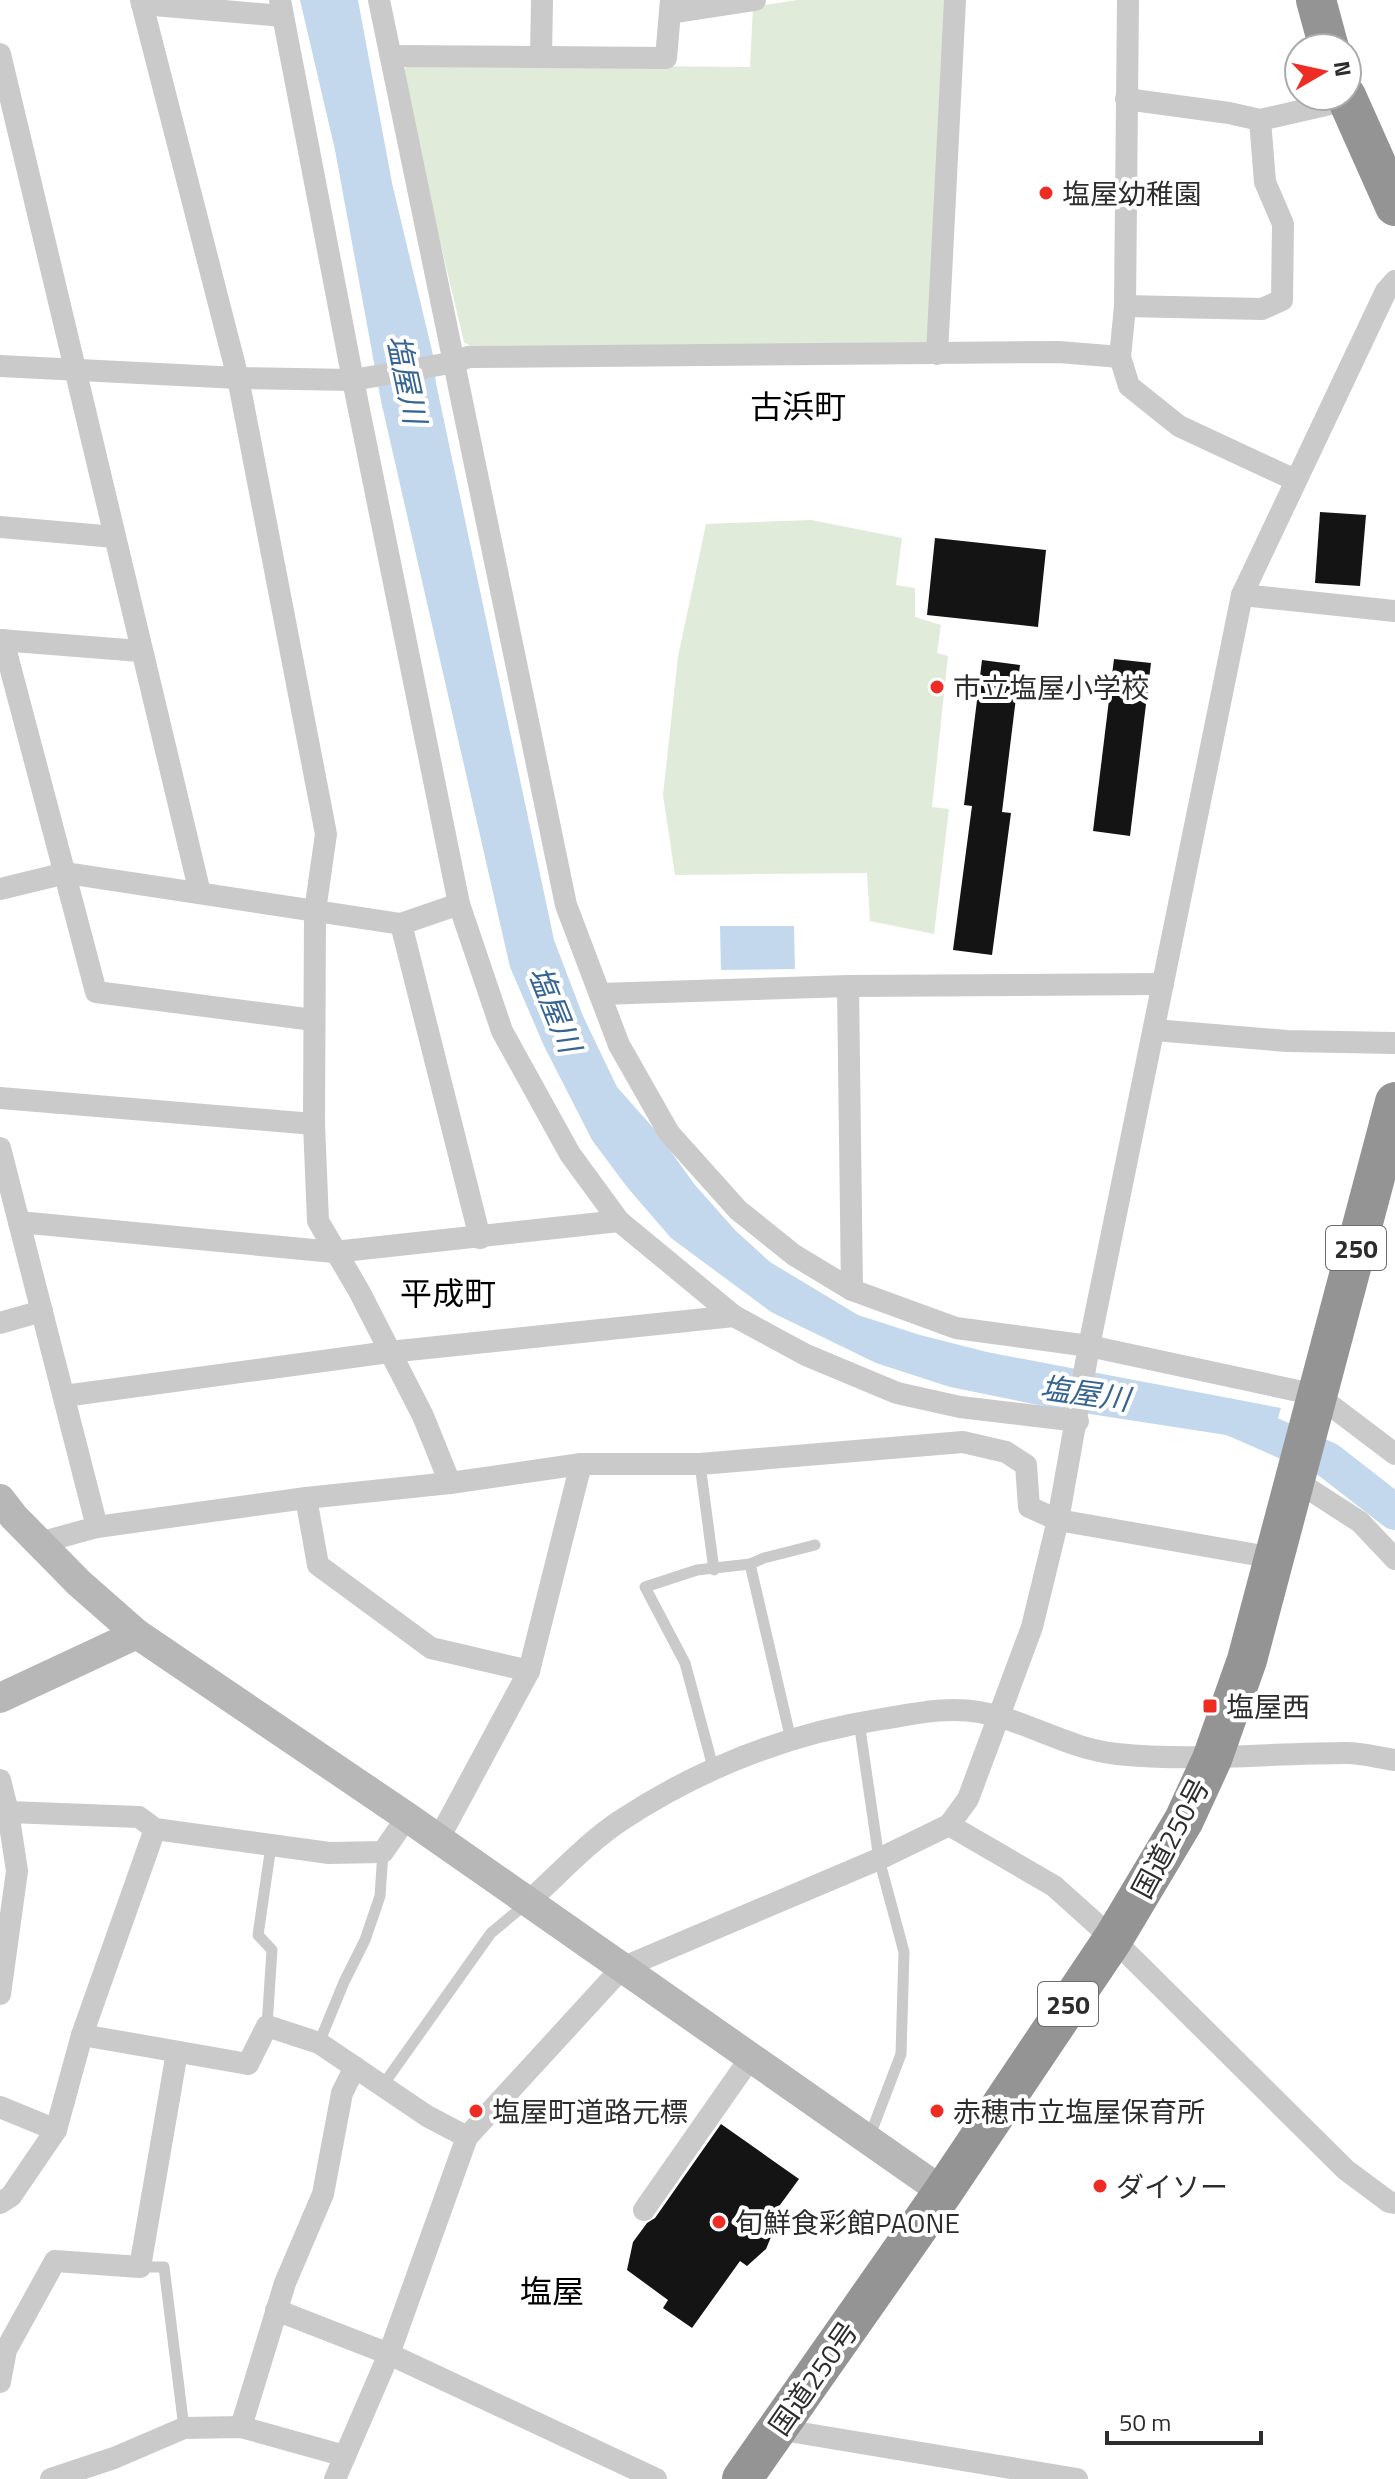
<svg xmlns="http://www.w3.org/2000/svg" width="1395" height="2479" viewBox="0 0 1395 2479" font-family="'Titillium Web','Noto Sans JP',sans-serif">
	<rect width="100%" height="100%" fill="#fff"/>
	<!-- green -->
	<g fill="#e1ebd9">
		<path d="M797 0H949L928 343 479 352 464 342 400 73 409 64 750 67 753 7Z"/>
		<path d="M811 520 902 538 896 585 915 588V617L941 625 937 653 948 656 932 807 949 809 934 934 870 921 867 873 675 875 663 795 678 657 706 524Z"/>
	</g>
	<!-- water -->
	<g fill="#c3d8ed">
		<path d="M300 0H358L392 183 433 355 436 383 554 940 583 1016 617 1087 656 1131 695 1185 735 1230 770 1262 858 1315 920 1335 987 1352 1281 1408 1268 1451 1226 1435 1058 1409 950 1387 876 1363 771 1312 671 1238 627 1187 592 1140 544 1046 510 967 381 401 335 150Z"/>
		<path d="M720 926H794L795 969 721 970Z"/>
	</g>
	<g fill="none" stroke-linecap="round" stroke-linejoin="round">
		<!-- river -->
		<path stroke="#c3d8ed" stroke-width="36" d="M1228 1416 1328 1460 1395 1512"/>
	</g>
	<!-- building -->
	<g fill="#141414">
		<path d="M1320 512 1366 515 1360 586 1315 583Z"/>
		<path d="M935 538 1046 550 1038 627 927 615Z"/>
		<path d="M1114 659 1151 663 1130 836 1093 831Z"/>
		<path d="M982 660 1020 665 1002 812 1011 813 992 955 953 950 972 806 964 805Z"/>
		<path d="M721 2124 799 2179 769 2220 776 2225 766 2249 747 2266 740 2261 692 2328 663 2308 668 2300 627 2270 633 2242 647 2223 655 2218Z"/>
	</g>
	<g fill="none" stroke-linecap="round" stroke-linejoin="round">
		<!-- lane -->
		<g stroke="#cacaca" stroke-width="11">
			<path d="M700 1464 714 1570"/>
			<path d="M750 1564 791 1740"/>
			<path d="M859 1722 879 1859 904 1952 901 2054 869 2138"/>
			<path d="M713 1767 685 1663 645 1587 697 1570 750 1564 764 1558 815 1545"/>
			<path d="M267 2026 272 1950 258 1935 271 1846"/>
			<path d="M319 2043 344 1982 365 1940 380 1896 383 1852"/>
			<path d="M383 2085 491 1933 526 1904"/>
			<path d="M140 2267H164L184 2428"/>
		</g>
		<!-- street -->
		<g stroke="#cacaca" stroke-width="22">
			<path d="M141 0 238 378 326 834 315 911 314 1124 318 1221 359 1291 423 1416 450 1483"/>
			<path d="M280 0 353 380 459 904 502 1031 570 1154 619 1221 734 1316 806 1355 897 1393 960 1407 1078 1421"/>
			<path d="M379 0 566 905 619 1045 669 1133 738 1210 794 1255 852 1290 956 1328 1089 1346 1317 1395 1395 1454"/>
			<path d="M1128 0 1125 306 1120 357 1129 386 1179 426 1295 480"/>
			<path d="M142 4 283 16"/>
			<path d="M670 13 755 0"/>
			<path d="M0 54 200 893"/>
			<path d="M391 56 666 58 671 0"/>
			<path d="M541 57 542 0"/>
			<path d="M1126 99 1229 113 1260 120 1348 100"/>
			<path d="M1125 306 1262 309 1282 300 1283 224 1265 182 1260 120"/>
			<path d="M937 354 955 0"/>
			<path d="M0 366 238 378 353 380 456 362 468 357 1059 352 1120 357"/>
			<path d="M0 527 115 537"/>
			<path d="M1242 595 1395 611"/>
			<path d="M0 640 140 651"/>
			<path d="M3 640 96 992 314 1020"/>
			<path d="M0 889 66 873 401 924 459 904"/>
			<path d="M401 924 480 1238"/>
			<path d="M848 986 852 1290"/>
			<path d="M600 994 848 986 1163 984"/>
			<path d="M1154 1030 1287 1041 1395 1043"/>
			<path d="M0 1098 314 1124"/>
			<path d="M0 1148 97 1527"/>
			<path d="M19 1222 334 1252 619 1221"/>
			<path d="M0 1323 42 1311"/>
			<path d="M64 1396 389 1352 734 1316"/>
			<path d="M1295 1480 1360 1522 1395 1559"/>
			<path d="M306 1498 318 1565 431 1648 529 1671"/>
			<path d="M39 1543 97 1527 306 1498 450 1483 581 1464H700L963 1442 1006 1452 1026 1465 1029 1507 1058 1520 1274 1558"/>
			<path d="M0 1780 8 1812 17 1871 0 1994"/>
			<path d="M8 1812 139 1817 155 1829 329 1853 383 1852 407 1817"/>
			<path d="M949 1825 1054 1886 1113 1939 1346 2170 1389 2202 1395 2203"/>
			<path d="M438 1840 529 1671 581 1464"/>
			<path d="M529 1901C558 1875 587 1843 620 1821 700 1768 787 1734 882 1719 913 1714 947 1706 979 1712 1026 1720 1068 1749 1117 1754 1194 1762 1270 1753 1347 1753 1363 1753 1379 1758 1395 1760"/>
			<path d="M82 2035 248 2064 267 2026 319 2043 427 2116 467 2137"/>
			<path d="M0 2107 56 2130"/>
			<path d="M0 2203 11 2196 56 2130 82 2035 155 1829"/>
			<path d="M644 2210 751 2057"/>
			<path d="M276 2310 389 2354 656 2479"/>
			<path d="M0 2382 6 2350 55 2261 140 2267 177 2052"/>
			<path d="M241 2427 285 2283 323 2194 342 2093 355 2067"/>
			<path d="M777 2429 1077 2479"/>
			<path d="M51 2479 114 2458 184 2428 241 2427 345 2456"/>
			<path d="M335 2479 389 2354 467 2137 622 1968 879 1859 949 1825 968 1799 1032 1627 1058 1520 1089 1346 1242 595 1386 291 1395 281"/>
		</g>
		<!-- secondary -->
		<g stroke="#b7b7b7" stroke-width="30">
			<path d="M0 1499 14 1517 79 1583 137 1634 407 1817 943 2192"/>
			<path d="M0 1698 137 1634"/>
		</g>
		<!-- highway -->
		<g stroke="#949494" stroke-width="40">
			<path d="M1316 0 1329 48"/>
			<path d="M1346 96 1395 206"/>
			<path d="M742 2479 943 2192 1113 1939 1184 1820 1212 1759 1247 1660 1395 1102"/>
		</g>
	</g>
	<!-- markers -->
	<g fill="#ef2c23" stroke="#fff" stroke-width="3">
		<circle cx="1046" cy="193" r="8"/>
		<circle cx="937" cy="687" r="8"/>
		<rect x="1202" y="1698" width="16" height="16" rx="4"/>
		<circle cx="476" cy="2111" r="8"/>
		<circle cx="937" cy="2111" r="8"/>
		<circle cx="1100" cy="2186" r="8"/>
		<circle cx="719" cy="2222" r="8"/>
	</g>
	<g text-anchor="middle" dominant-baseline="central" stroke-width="8" stroke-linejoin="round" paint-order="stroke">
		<!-- shield labels -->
		<g fill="#fff" stroke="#6c6c6c" stroke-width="2">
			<rect x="1326" y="1226" width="60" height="44" rx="6"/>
			<rect x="1038" y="1982" width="60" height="44" rx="6"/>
		</g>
		<g font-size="26" font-weight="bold" fill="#2d2d2d">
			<text x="1356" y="1248">250</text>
			<text x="1068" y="2004">250</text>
		</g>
		<!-- poi labels -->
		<g font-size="28" fill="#2d2d2d" stroke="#fff" text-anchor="start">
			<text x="1062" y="193">塩屋幼稚園</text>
			<text x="953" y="687">市立塩屋小学校</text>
			<text x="1226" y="1706">塩屋西</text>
			<text x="492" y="2111">塩屋町道路元標</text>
			<text x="953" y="2111">赤穂市立塩屋保育所</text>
			<text x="1116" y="2186">ダイソー</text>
			<text x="735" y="2222">旬鮮食彩館PAONE</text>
		</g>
		<!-- street labels -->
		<g font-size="28" fill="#2d2d2d" stroke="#fff">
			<text transform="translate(1170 1838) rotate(-62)">国道250号</text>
			<text transform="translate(813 2378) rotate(-55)">国道250号</text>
		</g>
		<!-- water labels -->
		<g font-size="30" font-style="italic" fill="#366493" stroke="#fff">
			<text transform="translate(407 379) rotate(78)">塩屋川</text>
			<text transform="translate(555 1009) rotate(68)">塩屋川</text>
			<text transform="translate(1085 1393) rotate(8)">塩屋川</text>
		</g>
		<!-- quarter labels -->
		<g font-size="32" fill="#000" stroke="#fff">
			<text x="798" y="406">古浜町</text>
			<text x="448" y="1293">平成町</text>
			<text x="552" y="2291">塩屋</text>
		</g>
	</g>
	<!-- north arrow -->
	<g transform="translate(1323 72) rotate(81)"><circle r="38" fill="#ffffff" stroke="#ababab" stroke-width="2"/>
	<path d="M0-6L14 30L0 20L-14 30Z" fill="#ef2c23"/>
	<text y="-12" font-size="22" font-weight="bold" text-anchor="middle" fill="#2d2d2d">N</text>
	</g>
	<!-- scale -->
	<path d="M1107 2431v12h154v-12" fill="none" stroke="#2d2d2d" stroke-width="4"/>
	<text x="1119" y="2431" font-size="24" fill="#2d2d2d" stroke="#ffffff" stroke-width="6" paint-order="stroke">50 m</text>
</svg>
